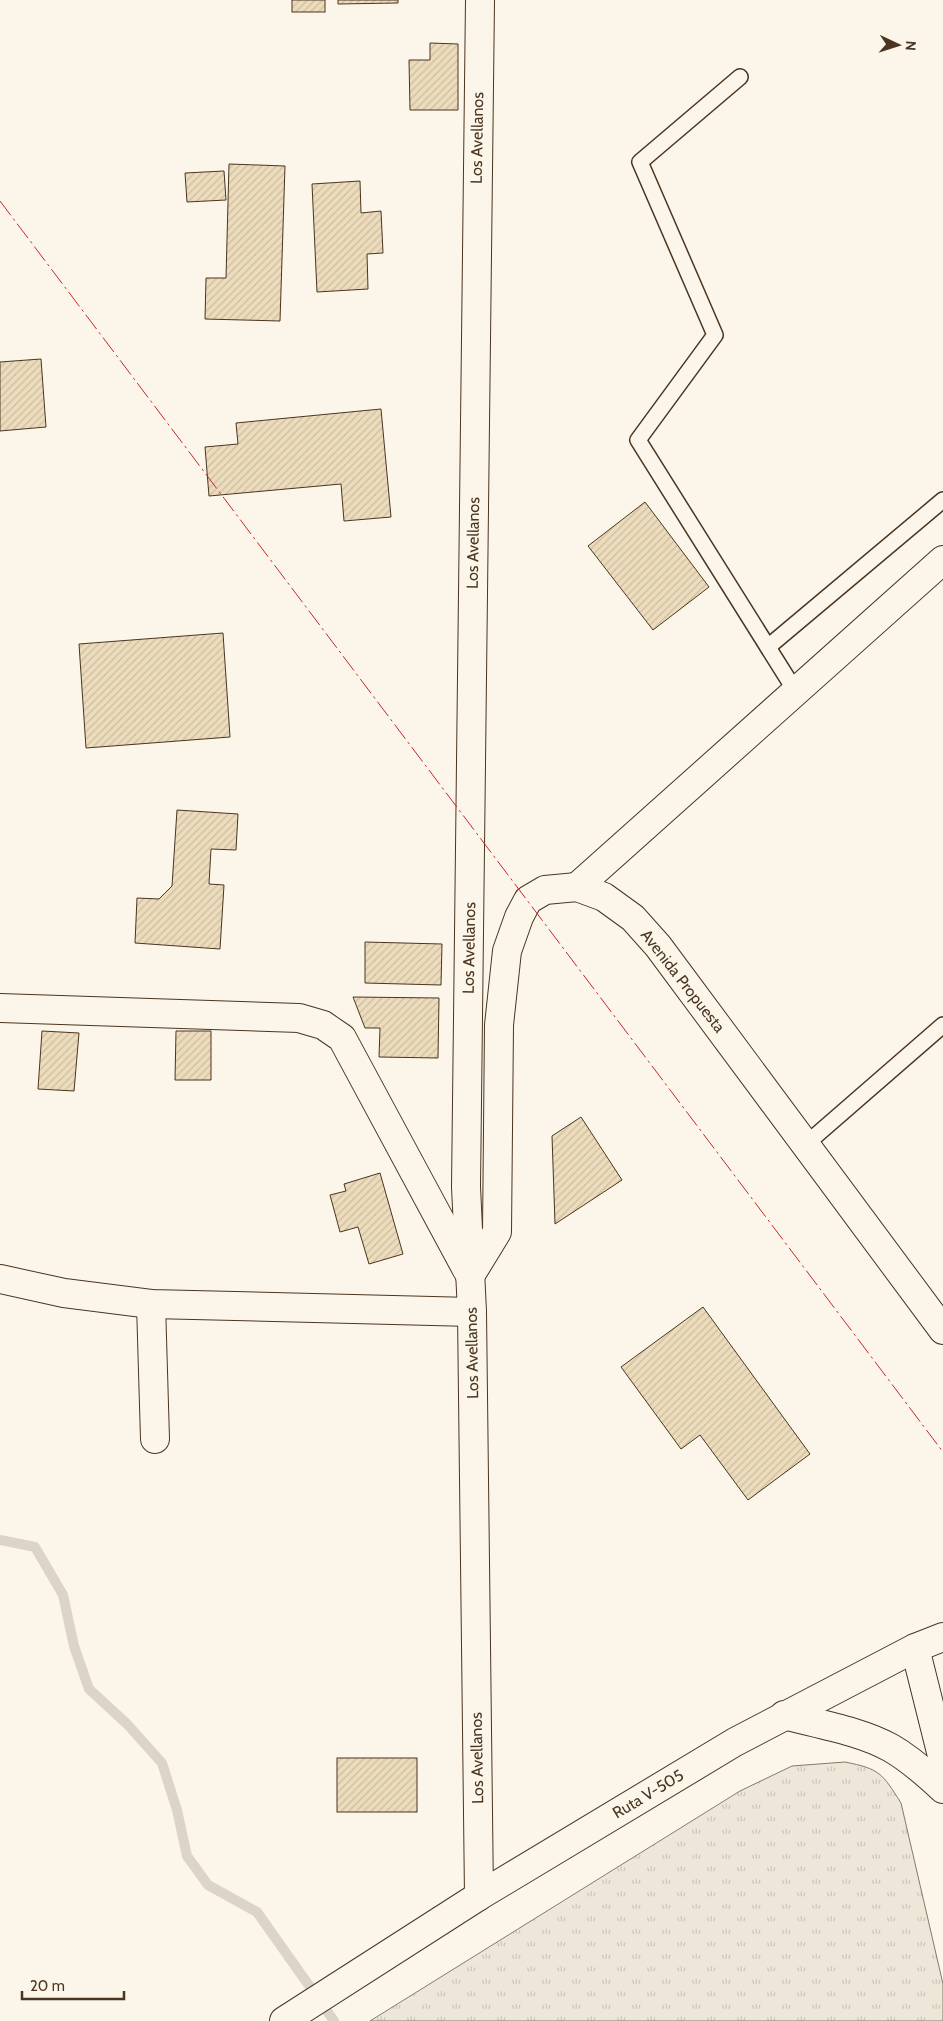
<svg xmlns="http://www.w3.org/2000/svg" width="943" height="2021" viewBox="0 0 943 2021" font-family="Cabin,sans-serif">
	<defs>
		<pattern id="grass-tufts" width="24" height="20" patternUnits="userSpaceOnUse" patternTransform="scale(1.25)"><rect width="24" height="20" fill="#ede6d9"/><path d="M3 7l-1-3M5 7V3M7 7l1-3M15 17l-1-3M17 17v-4M19 17l1-3" fill="none" stroke="#cdc6ba"/></pattern>
		<pattern id="building-hatch" width="6" height="6" patternUnits="userSpaceOnUse" patternTransform="scale(1.25)"><rect width="6" height="6" fill="#ecdcbc"/><path d="M-1 1l2-2M0 6l6-6M5 7l2-2" fill="none" stroke="#ccbda1"/></pattern>
	</defs>
	<rect width="100%" height="100%" fill="#fbf6e9"/>
	<!-- grass -->
	<path fill="url(#grass-tufts)" stroke="#887966" d="M845 1762C880 1769 882 1773 901 1803L943 1984V2021H370L740 1791 792 1766Z"/>
	<g fill="none" stroke-linecap="round" stroke-linejoin="round">
		<!-- stream -->
		<path stroke="#dcd4c6" stroke-width="10" d="M0 1540 35 1547 63 1595 74 1646 89 1689 127 1724 162 1763 177 1810 187 1856 208 1885 257 1912 334 2021"/>
	</g>
	<!-- building -->
	<g fill="url(#building-hatch)" stroke="#4a3520">
		<rect x="292" y="0" width="33" height="12"/>
		<path d="M338 0H398V3L338 4Z"/>
		<path d="M430 43 458 44V110H410L409 60H430Z"/>
		<path d="M229 164 285 166 280 321 205 319 206 278H226Z"/>
		<path d="M224 171 226 200 187 202 185 173Z"/>
		<path d="M360 181 361 213 381 211 383 253 367 254 368 289 317 292 312 184Z"/>
		<path d="M41 359 46 427 0 431V362Z"/>
		<path d="M381 409 391 517 344 521 341 484 209 496 205 447 238 444 236 423Z"/>
		<path d="M645 502 709 587 653 630 588 546Z"/>
		<path d="M223 633 230 737 86 748 79 644Z"/>
		<path d="M177 810 238 814 236 850 211 849 209 884 224 885 220 949 135 943 137 898 159 899 172 886Z"/>
		<path d="M365 942 442 944 441 985 365 983Z"/>
		<path d="M353 997 439 998 438 1058 379 1057 380 1028H365Z"/>
		<path d="M42 1031 79 1033 74 1091 38 1089Z"/>
		<path d="M176 1031H211V1080H175Z"/>
		<path d="M581 1117 622 1180 555 1224 552 1136Z"/>
		<path d="M380 1173 403 1254 369 1264 358 1227 340 1232 330 1195 346 1191 344 1184Z"/>
		<path d="M703 1307 810 1454 748 1500 700 1435 681 1449 621 1367Z"/>
		<rect x="337" y="1758" width="80" height="54"/>
	</g>
	<g fill="none" stroke-linecap="round" stroke-linejoin="round">
		<defs>
			<g id="lane">
				<path d="M740 77 640 162 715 335 638 440 796 692"/>
				<path d="M768 647 943 500"/>
				<path d="M805 1145 943 1025"/>
			</g>
			<g id="street">
				<path d="M577 887 943 560"/>
				<path d="M0 1008 299 1018 323 1025 342 1038 467 1270"/>
				<path d="M470 1276 497 1232 499 1025 507 951 519 917 528 900 545 890 577 887 604 897 633 918 658 946 943 1330"/>
				<path d="M0 1279 64 1293 151 1304 472 1312"/>
				<path d="M151 1304 155 1439"/>
				<path d="M479 1896 472 1312 466 1187 480 0"/>
			</g>
			<path id="secondary" d="M915 1648 943 1760"/>
			<g id="primary">
				<path d="M784 1715C818 1724 861 1731 891 1748 910 1759 927 1774 943 1789"/>
				<path d="M284 2021 479 1896 735 1742 915 1648 943 1637"/>
			</g>
		</defs>
		<!-- lane casing -->
		<use href="#lane" stroke="#4a3520" stroke-width="18"/>
		<!-- street casing -->
		<use href="#street" stroke="#4a3520" stroke-width="30"/>
		<!-- secondary casing -->
		<use href="#secondary" stroke="#4a3520" stroke-width="30"/>
		<!-- primary casing -->
		<use href="#primary" stroke="#4a3520" stroke-width="30"/>
		<!-- lane -->
		<use href="#lane" stroke="#fbf6e9" stroke-width="15"/>
		<!-- street -->
		<use href="#street" stroke="#fbf6e9" stroke-width="28"/>
		<!-- secondary -->
		<use href="#secondary" stroke="#fbf6e9" stroke-width="28"/>
		<!-- primary -->
		<use href="#primary" stroke="#fbf6e9" stroke-width="28"/>
		<!-- power -->
		<path stroke="#c62828" stroke-width="1" stroke-dasharray="18 4 2.5 4" stroke-linecap="butt" d="M0 201 943 1452"/>
	</g>
	<g text-anchor="middle" dominant-baseline="central" stroke-width="4" stroke-linejoin="round" paint-order="stroke">
		<!-- street labels -->
		<g font-size="16" fill="#4a3520" stroke="#fbf6e9">
			<text transform="translate(477 138) rotate(-89)">Los Avellanos</text>
			<text transform="translate(473 543) rotate(-89)">Los Avellanos</text>
			<text transform="translate(469 948) rotate(-89)">Los Avellanos</text>
			<text transform="translate(683 981) rotate(52)">Avenida Propuesta</text>
			<text transform="translate(472 1353) rotate(-91)">Los Avellanos</text>
			<text transform="translate(477 1758) rotate(-91)">Los Avellanos</text>
			<text transform="translate(648 1794) rotate(-31)">Ruta V-505</text>
		</g>
	</g>
	<!-- north arrow -->
	<g transform="translate(898 45) rotate(94)" stroke="#fbf6e9" stroke-width="4" paint-order="stroke">
	<path d="M0-4L9 19L0 12L-9 19Z" fill="#4a3520"/>
	<text y="-8" font-size="14" font-weight="bold" text-anchor="middle" fill="#4a3520">N</text>
	</g>
	<!-- scale -->
	<path d="M22 1991v8h102v-8" fill="none" stroke="#4a3520" stroke-width="2.5"/>
	<text x="30" y="1991" font-size="15" fill="#4a3520" stroke="#fbf6e9" stroke-width="4" paint-order="stroke">20 m</text>
</svg>
